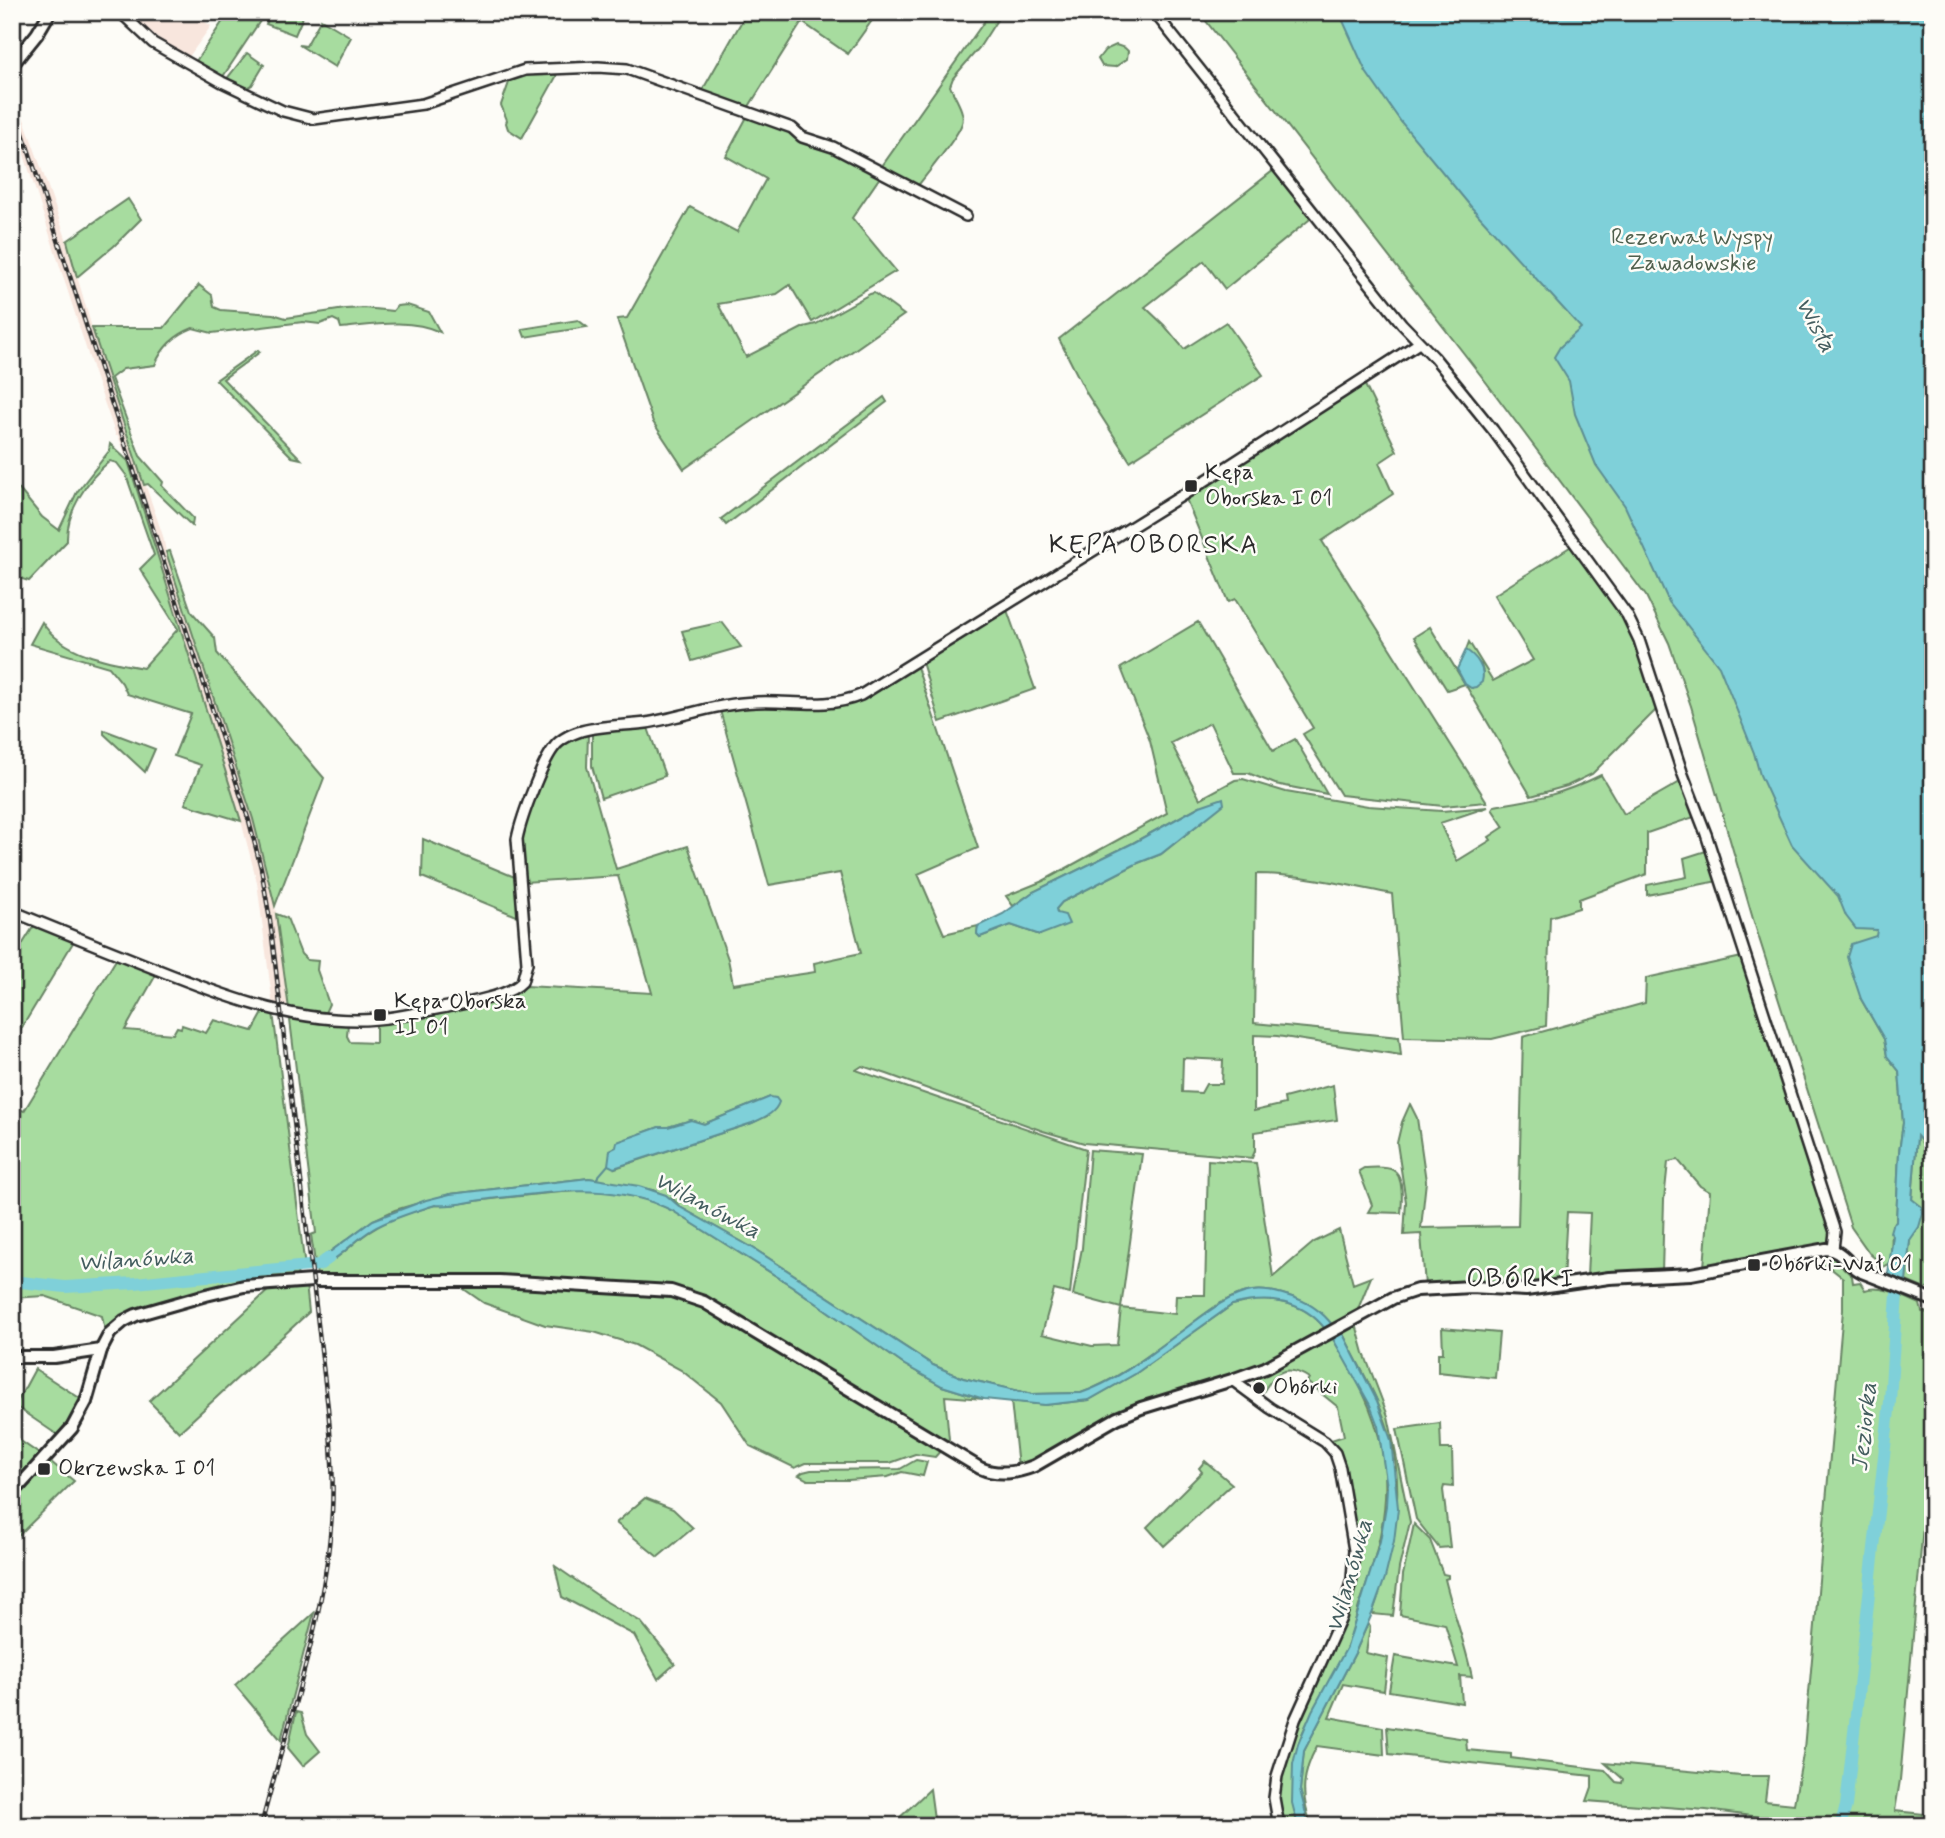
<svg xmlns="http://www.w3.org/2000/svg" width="1945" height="1838" viewBox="0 0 1945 1838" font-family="Mynerve,sans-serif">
	<rect width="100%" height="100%" fill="#fdfcf7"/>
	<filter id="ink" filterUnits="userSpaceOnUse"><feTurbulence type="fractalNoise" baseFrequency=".0143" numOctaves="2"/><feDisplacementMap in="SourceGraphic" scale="14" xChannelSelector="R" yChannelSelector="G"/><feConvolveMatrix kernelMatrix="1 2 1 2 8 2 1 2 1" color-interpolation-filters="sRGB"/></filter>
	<g filter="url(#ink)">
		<!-- built -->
		<g fill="#f8e6dd">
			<path d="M126 12H191L211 26 188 58 173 50Z"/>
			<path d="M12 85 67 241 92 328 163 536 166 552 253 819 275 906 289 1009 273 1007 257 882 241 821 128 461 118 436H116L94 373 12 117Z"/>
		</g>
		<!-- green -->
		<g fill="#a7dc9f" stroke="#698465" stroke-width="2" fill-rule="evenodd">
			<path d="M229 12H266L222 78 194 64Z"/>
			<path d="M272 12H305L295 35 266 24Z"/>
			<path d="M747 12H878L848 54 802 22 748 108 702 91Z"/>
			<path d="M991 12H1002L979 48 953 78 950 86C954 96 966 113 962 123 959 136 926 175 916 188L880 169Z"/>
			<path d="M1199 12H1933V952L1861 999 1884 1039 1887 1056 1899 1071 1903 1123 1899 1152 1896 1222 1892 1225 1891 1263 1878 1270 1877 1260 1870 1254 1851 1227 1753 919 1691 706 1669 643 1646 596 1486 382Z"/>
			<path d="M321 19 351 37 335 67 299 45 306 46Z"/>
			<path d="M1116 45 1125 48 1128 51 1127 59 1115 67 1102 66 1098 59 1105 50Z"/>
			<path d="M247 53 264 65 252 85 245 89 226 80Z"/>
			<path d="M557 72 556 77 522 138 508 129 506 123 507 120 501 105 511 77Z"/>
			<path d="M748 115 789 131 814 146 829 148 880 177 852 218 896 271 812 322 790 285 777 294 718 304 746 357 804 327 816 324 870 294 874 293 904 315 684 469 653 422 617 319 627 318 690 207 737 232 766 179 726 156Z"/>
			<path d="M1274 170 1310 217 1309 220 1225 289 1204 261 1145 307 1164 325 1184 349 1226 322 1263 375 1130 461 1087 394 1059 339Z"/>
			<path d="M128 199 141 219 114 246 77 277 67 241Z"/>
			<path d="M199 285 212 295 214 307 221 310 273 314 286 318 345 309 364 308 393 311 397 306 407 305 429 312 440 332C409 318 373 325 341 328L339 322 333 319 320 324 303 322 212 333 193 328C175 335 162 347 155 365L123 369 111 378 140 456 163 482 162 486 193 518 192 526 148 484 144 485 92 328H164Z"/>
			<path d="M578 320 587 327 525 337 522 329Z"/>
			<path d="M258 350 260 352 223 379 301 459 292 457 216 380Z"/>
			<path d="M1364 383 1397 451 1379 463 1393 494 1322 541 1487 802 1443 806 1341 795 1303 734 1313 728 1235 599 1228 602 1186 499Z"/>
			<path d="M884 397 887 402 726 525 721 519Z"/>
			<path d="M110 444 128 461 241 821 185 804 201 765 174 756 191 714 127 694 122 683 109 667 30 644 42 622C62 654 109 662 143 668L178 629 140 569 154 555 126 475 117 463 110 461C87 479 66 512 67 541L29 581 19 578 12 583V478L13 482 42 517 59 530 77 492 109 451Z"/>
			<path d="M1573 545 1627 623 1658 708 1592 774 1567 786 1531 796 1465 684 1447 690 1414 637 1430 627 1465 684 1472 688 1483 672 1481 665 1466 650 1469 642 1493 681 1533 660 1494 595Z"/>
			<path d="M170 551 191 611 215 638 217 653 324 778 275 906 253 819 166 552Z"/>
			<path d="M1007 610 1035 689 940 722 922 662Z"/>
			<path d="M722 622 741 647 692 661 682 631Z"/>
			<path d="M1198 622 1273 751 1295 739 1327 794 1275 784 1248 773H1234L1210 723 1171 743 1200 799 1235 780 1243 779 1286 792 1368 806 1442 811 1488 807 1440 823 1457 861 1491 840 1489 837 1504 827 1492 809 1494 806C1537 799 1561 795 1601 775L1624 814 1682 781 1697 816 1647 833V874L1579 899V908L1550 917 1546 1026 1492 1039 1404 1037 1392 894C1346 885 1303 874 1256 874L1254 1023 1399 1037 1401 1055 1277 1036 1254 1035V1111L1285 1104 1284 1098 1333 1085 1337 1120 1255 1132V1151L1252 1158 1084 1143 1043 1131 887 1074 862 1066 856 1070 1086 1149 1070 1294 1054 1290 1042 1334 1092 1346 1117 1345 1121 1308 1073 1295 1082 1248 1090 1150 1142 1154 1121 1308 1175 1314 1176 1295H1205L1208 1160 1256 1163 1273 1277 1314 1242 1339 1230 1353 1284 1371 1277 1356 1314 1333 1326C1323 1312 1305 1301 1289 1296 1277 1292 1265 1289 1252 1291 1227 1295 1206 1313 1186 1328 1154 1351 1120 1379 1081 1393L1032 1394 963 1378 933 1365 753 1248 680 1207 674 1200 653 1190 589 1178 450 1194 395 1210 373 1220 315 1263 311 1235 316 1233 290 1020 298 1017 348 1023 347 1036 350 1042 376 1043V1022L493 998 526 986 652 993 618 876 524 882C523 866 520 848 522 832 526 801 553 737 588 734L587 767 616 869 688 846 728 959 733 984 809 973 815 972 814 963 861 953 840 873 769 885 721 714 722 710 752 705 801 709 841 706 858 700 916 664 978 848 918 874 944 934 978 926 977 934 980 937 1011 925 1040 935 1057 913 1056 909 1062 902 1138 863 1161 854 1205 819 1200 806 1133 843 1033 892 1013 906 1006 896 1043 881 1167 813 1150 741 1121 668ZM1183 1058 1223 1060 1222 1084H1206L1201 1093 1182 1092ZM770 1097 767 1116 752 1123 615 1168 621 1141 659 1127H668L691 1120 704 1124Z"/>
			<path d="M647 725 665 776 601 798 592 766V736L595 732Z"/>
			<path d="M104 730 155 749 145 772 104 734Z"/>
			<path d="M423 839 517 878 519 917 422 877Z"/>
			<path d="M1709 850 1718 881 1647 895V885L1687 877 1684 858Z"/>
			<path d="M276 914 287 918 301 954 307 960 318 961 317 970 329 1004 324 1015 289 1009Z"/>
			<path d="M35 924 74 941 12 1044V961Z"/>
			<path d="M1742 957 1822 1205C1826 1217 1835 1233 1826 1244L1704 1267 1710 1192 1700 1186 1678 1160 1668 1162 1664 1200 1662 1273 1587 1277 1590 1213 1567 1212 1563 1280 1516 1287 1425 1286 1421 1234 1404 1235 1406 1202 1397 1143 1402 1122 1410 1104 1417 1118 1426 1181 1421 1228 1518 1226 1523 1037 1645 1003 1646 978Z"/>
			<path d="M117 958 157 973 125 1030 173 1034 177 1027 181 1028 182 1025 206 1033 214 1020 253 1031 263 1013 273 1012 305 1268 298 1269 297 1276 240 1284 126 1313 105 1331 102 1316 45 1296 12 1298V1106L24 1111Z"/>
			<path d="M1917 1135 1924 1146 1933 1154V1284L1925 1289 1906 1281 1910 1239 1923 1213 1922 1207 1912 1200Z"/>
			<path d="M1364 1168C1372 1168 1385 1166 1393 1170 1404 1175 1402 1203 1401 1213L1368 1212 1372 1205 1359 1171Z"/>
			<path d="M597 1190C625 1193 648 1198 673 1211L792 1286 903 1364 942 1386 984 1399 945 1396 949 1439 945 1442 710 1302 684 1289 671 1286 458 1275 317 1277 316 1268C342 1259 351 1242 374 1229 392 1217 414 1212 435 1205 450 1207 467 1202 483 1200 521 1196 559 1191 597 1190Z"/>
			<path d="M1824 1255 1832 1257 1852 1276 1853 1283 1860 1282 1865 1290C1882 1284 1903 1297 1920 1304L1922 1312 1933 1314V1416L1900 1780 1895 1811 1933 1815V1826H1784V1822L1774 1819 1706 1810 1587 1801 1592 1787V1776L1389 1754 1387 1727 1466 1739 1467 1750 1511 1754V1758L1605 1770 1616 1782 1622 1783 1623 1779 1605 1763 1741 1776H1768L1765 1801 1794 1804 1804 1749 1843 1310V1278L1829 1267 1822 1265Z"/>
			<path d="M462 1283 666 1294 688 1300 942 1449 935 1457 915 1454 890 1463H806L795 1468 750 1446 721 1402 681 1370 635 1345 594 1332 545 1325 484 1303 458 1285Z"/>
			<path d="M306 1284 309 1312 179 1432 149 1401 273 1286Z"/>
			<path d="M1256 1300C1284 1300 1309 1306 1326 1330L1250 1370 1149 1401 1032 1464 1018 1467 1011 1401 1045 1405 1089 1400 1135 1374 1232 1305Z"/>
			<path d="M1356 1324 1364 1353 1388 1416 1410 1522 1399 1568 1393 1616 1372 1614C1392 1558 1406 1499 1391 1440 1382 1402 1359 1367 1342 1332V1330Z"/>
			<path d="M1442 1328 1499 1333 1495 1378 1438 1372V1353H1443Z"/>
			<path d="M1328 1339H1333C1396 1439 1399 1496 1359 1606 1355 1619 1353 1634 1347 1647 1334 1679 1311 1708 1299 1742 1294 1756 1296 1804 1296 1821L1298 1826H1281L1276 1797 1279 1779 1289 1747 1353 1584 1344 1466 1339 1452 1331 1440 1344 1436 1338 1407 1307 1382 1309 1378C1283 1361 1273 1375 1260 1397L1253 1391C1254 1384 1254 1378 1260 1374Z"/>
			<path d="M35 1369 81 1399 73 1419 59 1436 15 1406Z"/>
			<path d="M1440 1423 1441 1449H1452L1453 1487 1444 1486 1443 1490 1450 1547 1439 1548 1416 1519 1397 1429Z"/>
			<path d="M12 1435 42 1456 21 1477 12 1471Z"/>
			<path d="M916 1460 927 1462 923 1476 902 1472 888 1477 848 1480H808L799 1475 803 1472 811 1470 900 1469Z"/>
			<path d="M1205 1461 1232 1484 1164 1546 1147 1527 1202 1472 1199 1468Z"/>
			<path d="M51 1462 74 1481 12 1542V1501Z"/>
			<path d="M645 1498 673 1509 693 1528 658 1557 616 1523Z"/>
			<path d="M1414 1524 1430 1540 1443 1574 1448 1575V1578L1445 1579C1453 1612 1465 1643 1472 1677L1460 1676 1462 1703 1389 1691 1395 1656 1458 1667 1445 1624 1400 1615 1403 1575Z"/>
			<path d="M555 1566 607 1602 641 1622 675 1664 658 1679 634 1635 562 1597Z"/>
			<path d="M314 1613 281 1740 235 1685Z"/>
			<path d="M1368 1623 1370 1627 1366 1653 1388 1658 1384 1691 1343 1684 1329 1717 1383 1727 1384 1755 1317 1746C1302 1773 1300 1797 1312 1826H1309L1300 1790 1304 1751 1355 1653Z"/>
			<path d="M296 1712 301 1713 307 1734 320 1751 303 1766 288 1748Z"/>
			<path d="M930 1789 935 1826H898L896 1821Z"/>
		</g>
		<!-- water -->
		<g fill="#7fd0d9" stroke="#5d8e93" stroke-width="2">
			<path d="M1339 12H1933V1154L1917 1136 1912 1199 1922 1207 1923 1213 1919 1227 1910 1240 1906 1281 1888 1274 1893 1236 1890 1232 1892 1225 1896 1222 1899 1152 1903 1123 1899 1071 1887 1056 1884 1039 1861 999 1847 957 1851 944 1876 936 1877 930 1856 929 1846 916 1838 896 1792 845 1760 775 1754 753 1719 666 1669 602 1625 506 1596 465 1575 414 1569 381 1554 357 1560 347 1581 328 1472 208 1401 122 1366 72Z"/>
			<path d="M1466 650C1476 656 1486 669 1482 682L1476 687 1471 688 1465 684 1457 669Z"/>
			<path d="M1223 798 1224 804 1161 854 1138 863 1062 902 1056 909 1057 913 1065 915 1069 924 1040 935 1011 925 980 937 977 934 978 926 1003 914 1033 892 1133 843 1200 806Z"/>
			<path d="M770 1097 776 1098 779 1102C775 1114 763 1118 752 1123L614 1168 608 1165 610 1150 616 1147 617 1142 659 1127H668L691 1120 704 1124Z"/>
			<path d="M589 1178 639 1186 666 1195 680 1207 753 1248 933 1365 963 1378 1032 1394 1081 1393C1120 1380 1154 1351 1186 1328 1206 1313 1228 1295 1252 1291 1265 1289 1277 1292 1289 1296 1307 1301 1322 1311 1333 1326L1326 1330C1303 1299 1267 1296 1232 1305L1135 1374 1089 1400 1045 1405 984 1399 942 1386 903 1364 792 1286 673 1211C612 1180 547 1193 482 1200 467 1202 450 1207 435 1205 414 1212 392 1218 373 1229 351 1242 342 1259 316 1268L315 1263 373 1220 426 1200 450 1194Z"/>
			<path d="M1342 1332 1377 1401 1391 1440 1398 1508 1394 1541 1385 1578 1372 1614 1355 1653 1304 1751 1300 1790 1309 1826H1298L1292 1803 1293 1764 1298 1744 1312 1711 1347 1647 1380 1541 1386 1506 1387 1487 1378 1426 1370 1405 1333 1339V1337Z"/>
		</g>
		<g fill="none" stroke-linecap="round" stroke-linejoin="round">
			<!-- stream -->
			<path stroke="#5d8e93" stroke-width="2" d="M596 1179 608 1165"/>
			<!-- river -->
			<g stroke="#7fd0d9" stroke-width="12">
				<path d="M12 1281 65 1287 135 1283 319 1265 329 1258"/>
				<path d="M1840 1826 1846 1806 1890 1401 1899 1263"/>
			</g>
			<defs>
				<g id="minor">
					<path d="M120 12 153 43 222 82 283 111 314 119 423 104 525 70 598 67 627 69 792 128 802 137 833 147 966 216"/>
					<path d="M1154 12 1402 324 1434 357 1493 430 1627 615 1639 640 1682 772 1706 834 1835 1232 1833 1249"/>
					<path d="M12 911C60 931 108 950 156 969 221 995 286 1020 357 1020 389 1020 421 1012 452 1006 471 1002 509 996 522 982L527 963 517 839C521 819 544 754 559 742 564 738 572 734 578 732 599 725 624 726 646 723 682 717 719 703 756 702 792 700 825 710 861 695L1191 490 1419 343"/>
					<path d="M1232 1380 1270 1408 1325 1442 1335 1453 1340 1468 1354 1550 1352 1579 1341 1618 1295 1720 1277 1776 1274 1798 1279 1826"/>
				</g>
				<g id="tertiary">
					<path d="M12 65 37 34 50 12"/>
					<path d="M12 1357H54L101 1350"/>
					<path d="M12 1494 72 1428 86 1402 101 1350 110 1333 124 1321 136 1315 206 1295 244 1286 313 1281H499L671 1291 704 1302 980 1468C998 1476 1016 1473 1034 1466L1117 1418 1141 1408 1232 1380 1265 1368 1393 1298 1417 1290 1471 1287 1526 1290 1609 1278 1691 1274 1826 1249C1843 1250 1847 1265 1862 1272L1933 1300"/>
				</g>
			</defs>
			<!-- minor casing -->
			<use href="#minor" stroke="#2b2b2b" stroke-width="14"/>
			<!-- tertiary casing -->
			<use href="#tertiary" stroke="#2b2b2b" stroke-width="16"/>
			<!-- minor -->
			<use href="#minor" stroke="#fdfcf7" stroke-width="9"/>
			<!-- tertiary -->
			<use href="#tertiary" stroke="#fdfcf7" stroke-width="10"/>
			<defs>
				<path id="rail" d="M12 100 249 821 261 868 270 920 328 1408C332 1451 335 1493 330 1536 321 1631 285 1733 261 1826"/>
			</defs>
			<!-- rail casing -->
			<use href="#rail" stroke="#2b2b2b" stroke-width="4.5"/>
			<!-- rail -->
			<use href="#rail" stroke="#fdfcf7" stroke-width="2" stroke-dasharray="5" stroke-linecap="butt"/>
		</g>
	</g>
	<!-- markers -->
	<g fill="#2b2b2b" stroke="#fdfcf7" stroke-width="2.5">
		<rect x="1184" y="479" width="14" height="14" rx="3.5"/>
		<rect x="373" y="1008" width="14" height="14" rx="3.5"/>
		<rect x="1747" y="1258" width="14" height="14" rx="3.5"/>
		<circle cx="1259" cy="1388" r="7"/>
		<rect x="37" y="1462" width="14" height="14" rx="3.5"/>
	</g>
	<g text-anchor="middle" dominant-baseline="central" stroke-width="5" stroke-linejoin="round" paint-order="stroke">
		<!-- park labels -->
		<g font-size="23" fill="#50604e" stroke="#fdfcf7">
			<text x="1692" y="238">Rezerwat Wyspy<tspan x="1692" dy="26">Zawadowskie</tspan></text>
		</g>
		<!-- poi labels -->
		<g font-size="23" fill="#2b2b2b" stroke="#fdfcf7" text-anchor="start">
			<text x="1205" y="473">Kępa<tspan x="1205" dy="26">Oborska I 01</tspan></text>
			<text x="394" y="1002">Kępa Oborska<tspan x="394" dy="26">II 01</tspan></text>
			<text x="1768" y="1265">Obórki-Wał 01</text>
			<text x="1273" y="1388">Obórki</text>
			<text x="58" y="1469">Okrzewska I 01</text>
		</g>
		<!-- water labels -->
		<g font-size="24" font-style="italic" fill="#445d5f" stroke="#fdfcf7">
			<text transform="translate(1815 325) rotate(61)">Wisła</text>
			<text transform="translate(707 1206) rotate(28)">Wilanówka</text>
			<text transform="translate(136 1260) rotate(-4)">Wilanówka</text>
			<text transform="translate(1865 1427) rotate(-84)">Jeziorka</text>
			<text transform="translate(1350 1576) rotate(-74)">Wilanówka</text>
		</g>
		<!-- quarter labels -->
		<g font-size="26" letter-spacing="2" fill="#2b2b2b" stroke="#fdfcf7">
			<text x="1154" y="546">KĘPA OBORSKA</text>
			<text x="1521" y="1280">OBÓRKI</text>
		</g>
	</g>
	<!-- margin -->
	<rect width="1945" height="1838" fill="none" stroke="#fdfcf7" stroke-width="42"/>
	<rect x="21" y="21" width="1903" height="1796" fill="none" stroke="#2b2b2b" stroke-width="2.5" filter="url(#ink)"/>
</svg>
